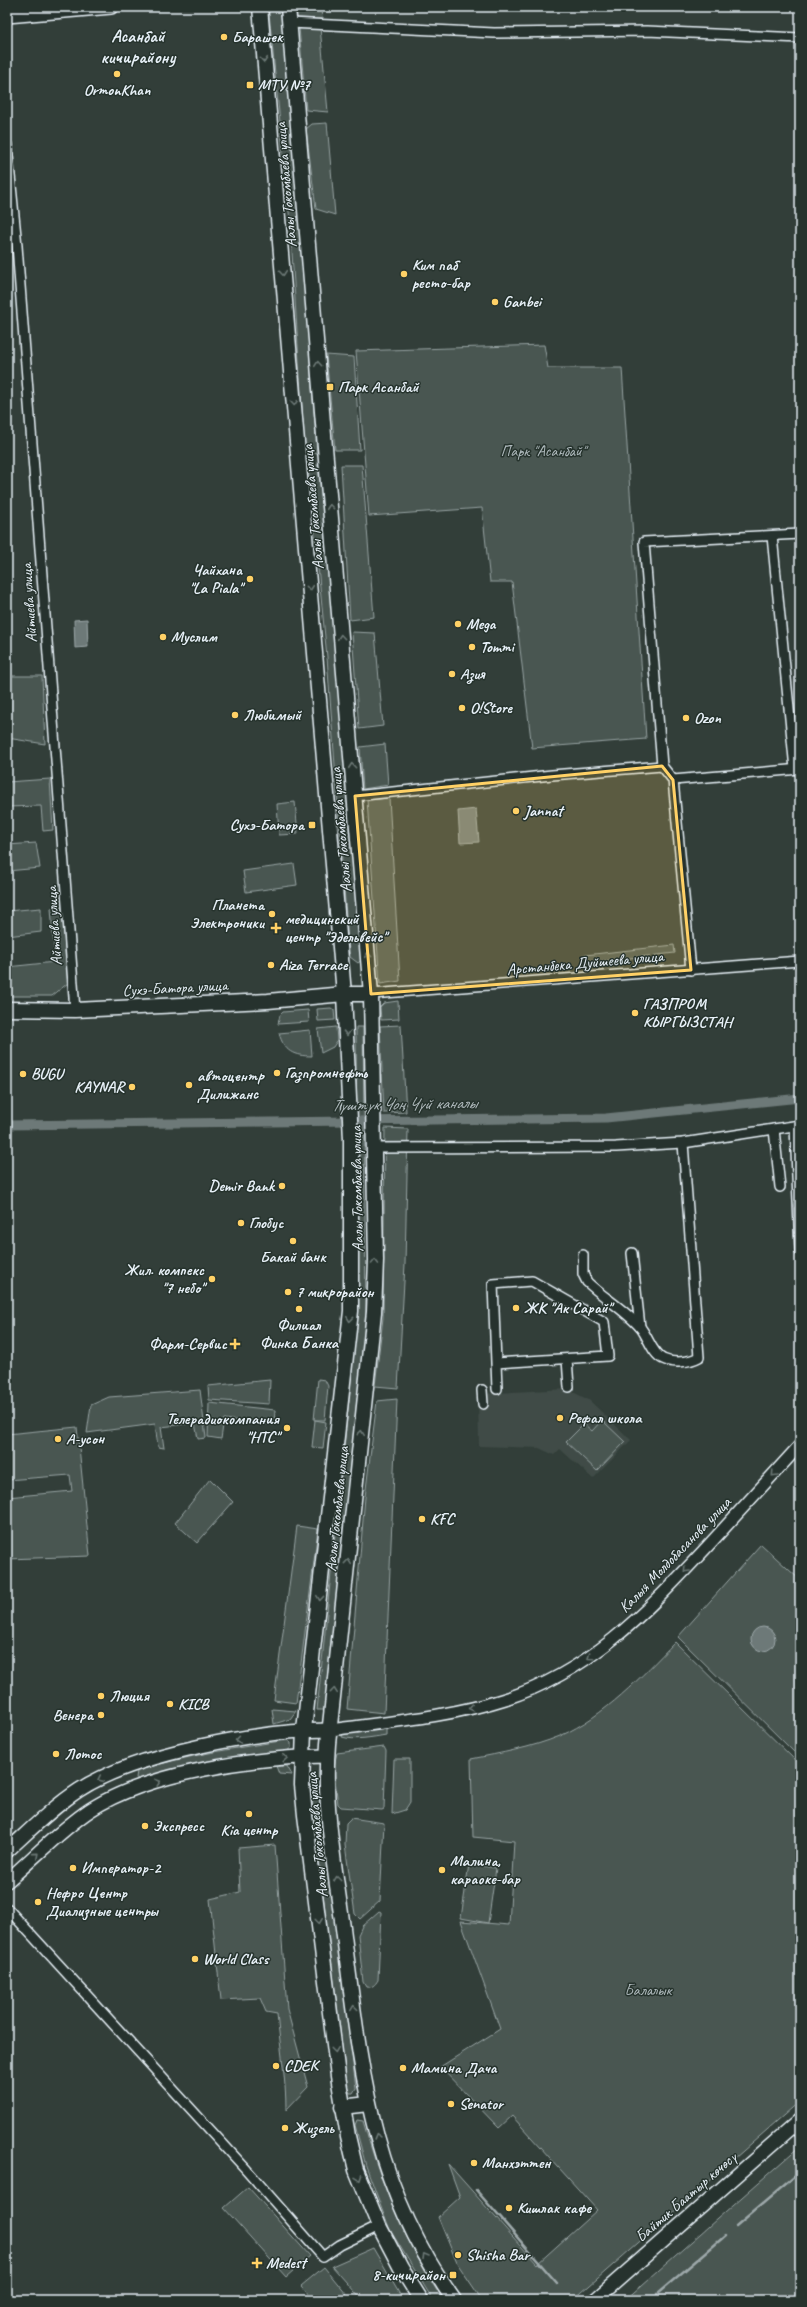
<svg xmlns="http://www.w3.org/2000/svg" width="807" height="2307" viewBox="0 0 807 2307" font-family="Caveat,sans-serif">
	<rect width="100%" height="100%" fill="#323e39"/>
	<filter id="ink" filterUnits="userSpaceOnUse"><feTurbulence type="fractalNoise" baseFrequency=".025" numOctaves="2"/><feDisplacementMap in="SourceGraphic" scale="8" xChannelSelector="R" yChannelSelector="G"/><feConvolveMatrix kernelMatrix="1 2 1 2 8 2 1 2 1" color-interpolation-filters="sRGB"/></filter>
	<g filter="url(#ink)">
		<!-- built -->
		<path fill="#3f4b46" d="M567 1389 589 1400 631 1440 593 1479 560 1449 554 1455 539 1448 479 1446 478 1394Z"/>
		<!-- green -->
		<g fill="#495651" stroke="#98a4a4">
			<path d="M270 7H278L281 11 295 164 317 453 305 454 290 222 269 13Z"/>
			<path d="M296 7H321L322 19 297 18Z"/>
			<path d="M299 27H320L328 112 306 110Z"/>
			<path d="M327 123 335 215 316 209 306 129 312 124Z"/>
			<path d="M544 345 548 368H622L646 739 532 748 512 582H490L482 508 369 516 356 351Z"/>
			<path d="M326 355 354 357 360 450H335Z"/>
			<path d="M318 465 344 714 363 959 358 963 350 957 348 942 327 657 308 467Z"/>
			<path d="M341 465H362L374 617 350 620Z"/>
			<path d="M352 632 375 633 383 726 359 729Z"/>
			<path d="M7 676H42L45 744 7 738Z"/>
			<path d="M385 744 388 785 363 789 360 747Z"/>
			<path d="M50 779 53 830 43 831 41 806 7 807V782Z"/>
			<path d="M389 798 400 981 380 984 367 800Z"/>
			<path d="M295 802 298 834 279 835 277 804Z"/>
			<path d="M36 843 40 868 7 871V845Z"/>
			<path d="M294 864 297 885 246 892 243 871Z"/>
			<path d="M62 907 68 983 52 996H7V967L55 962 51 908Z"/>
			<path d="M41 908V932L7 936V911Z"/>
			<path d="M674 945 675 953 586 963 585 955Z"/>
			<path d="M398 1001 399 1019 381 1020 380 1007 384 1003Z"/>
			<path d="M331 1008 334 1010 335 1020 318 1021 317 1009Z"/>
			<path d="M308 1010 309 1022 278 1024 280 1015 283 1012Z"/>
			<path d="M401 1025 406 1112 384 1113 380 1026Z"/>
			<path d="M336 1027 337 1041 333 1047 321 1053 318 1029Z"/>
			<path d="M356 1027H363L366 1315 324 1710H317L358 1311Z"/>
			<path d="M310 1030 312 1056C294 1056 284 1052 279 1033Z"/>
			<path d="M385 1128 408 1129 405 1264 398 1388 375 1386 383 1318Z"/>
			<path d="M318 1379 325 1380 328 1386 325 1420H314Z"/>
			<path d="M270 1380 269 1404 209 1400 208 1386Z"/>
			<path d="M200 1390 206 1438 198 1439 195 1423 161 1427 164 1448 158 1447 155 1424 87 1433 91 1405 109 1397Z"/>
			<path d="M397 1399 384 1713 347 1709 365 1497 377 1401Z"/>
			<path d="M209 1403 275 1410 274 1425 224 1419 221 1439 208 1437Z"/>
			<path d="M315 1420 326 1422 323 1448 312 1447Z"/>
			<path d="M602 1420 625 1442 597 1471 566 1442 584 1424 592 1431Z"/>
			<path d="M77 1427 90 1556 7 1559V1497L72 1491 70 1475 7 1480V1434Z"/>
			<path d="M210 1479 233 1502 197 1543 175 1523Z"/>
			<path d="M297 1526 318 1529 296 1703 274 1700Z"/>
			<path d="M761 1544 800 1580V1758L678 1637Z"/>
			<path d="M675 1642 800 1765V2101L573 2300H482L457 2263 438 2217 460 2197 448 2164 537 2264 597 2210 512 2116 499 2128 440 2067 500 2029 461 1921 509 1925 514 1841 473 1837 471 1759C501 1753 531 1748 560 1736 605 1716 641 1677 675 1642Z"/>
			<path d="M272 1709 296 1711 290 1719 274 1724Z"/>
			<path d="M386 1728V1735C374 1737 354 1741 342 1737L344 1732Z"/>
			<path d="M287 1740 291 1743V1748L287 1751 205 1764 140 1780 136 1778 137 1771C186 1755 237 1748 287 1740Z"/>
			<path d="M384 1747 386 1751 384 1809 382 1810 341 1807 338 1804C336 1787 332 1769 337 1753Z"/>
			<path d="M394 1759H410V1802L405 1810 392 1814Z"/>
			<path d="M276 1766H287L292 1775 279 1774Z"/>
			<path d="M318 1785 356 2088 353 2093H350L347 2087 314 1822 311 1786Z"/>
			<path d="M351 1818 384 1823 380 1901 360 1919 355 1914 345 1845 346 1823Z"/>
			<path d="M275 1845 287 2009 308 2087 286 2110C286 2078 280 2046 277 2014L266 2012 260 1998 221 2000 210 1899 240 1892 238 1848Z"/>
			<path d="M469 1864 496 1868 488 1923 461 1918Z"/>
			<path d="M379 1911 381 1912 378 1980C375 1985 372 1988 366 1987L363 1982 358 1935 362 1926Z"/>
			<path d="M357 2120 363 2121C383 2190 404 2240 443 2300H433L390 2230 366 2166 355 2125Z"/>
			<path d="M800 2146V2300H625Z"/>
			<path d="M248 2187 310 2256 286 2277 224 2208Z"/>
			<path d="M373 2248 403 2300H362L332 2266Z"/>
			<path d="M324 2267 351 2300H314L301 2286Z"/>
		</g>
		<!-- water -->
		<g fill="#6d7978" stroke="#9ea9ab">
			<path d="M87 619 88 647 75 648 74 620Z"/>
			<path d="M476 809 479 842 460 843 458 811Z"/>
			<circle cx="763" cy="1639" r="12"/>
		</g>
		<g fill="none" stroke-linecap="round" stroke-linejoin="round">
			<!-- stream -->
			<g stroke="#9ea9ab" stroke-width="2.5">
				<path d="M476 2190 557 2283"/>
				<path d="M736 2226 800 2172"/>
				<path d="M657 2294 725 2236"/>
			</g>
			<!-- canal -->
			<path stroke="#6d7978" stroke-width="9" d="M7 1125 606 1118 800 1098"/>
			<defs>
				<g id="minor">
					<path d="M290 23 494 33 647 31 800 38"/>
					<path d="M7 145 17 246 75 1010"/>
					<path d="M772 536 795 769"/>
					<path d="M673 780 800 769"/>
					<path d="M355 796 552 775 662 766"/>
					<path d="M691 970 673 780 662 766 644 542 800 534"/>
					<path d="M371 994 800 961"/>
					<path d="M795 1126 800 1251"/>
					<path d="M774 1129 780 1187"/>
					<path d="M373 1148 616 1147 683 1143 800 1125"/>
					<path d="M632 1253 640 1327"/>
					<path d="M583 1255V1274L587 1282C604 1298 625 1310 640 1327 648 1336 652 1354 663 1359 673 1364 690 1362 699 1357L683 1143"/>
					<path d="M567 1359 569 1387"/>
					<path d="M496 1363 608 1356 604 1322 532 1281 493 1284 497 1389"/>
					<path d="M482 1390 483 1404"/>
					<path d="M7 1908 245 2168 323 2257 340 2245 379 2226"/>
				</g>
				<path id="tertiary" d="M330 1730C388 1722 449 1717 505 1699 592 1671 646 1612 706 1548 737 1514 769 1479 800 1445"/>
				<g id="secondary">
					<path d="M7 16 111 7"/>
					<path d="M7 1851C30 1830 53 1807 79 1790 136 1753 262 1730 330 1730"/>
					<path d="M7 1881C34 1858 60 1830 90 1810 148 1772 258 1757 327 1756"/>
					<path d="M595 2300 800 2120"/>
				</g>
				<g id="primary">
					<path d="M260 7 344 994 351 1140V1311L304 1730 302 1785 305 1815 338 2076 348 2136 356 2170 379 2226 401 2268 421 2300"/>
					<path d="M288 7 371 994 376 1260 374 1312 328 1744C323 1805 335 1868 343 1928 361 2068 369 2181 454 2300"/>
					<path d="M7 1009 75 1010 268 1001 344 994H371"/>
					<path d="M342 2107 368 2104"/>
				</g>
			</defs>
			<!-- minor casing -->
			<use href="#minor" stroke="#e8f1f8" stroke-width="12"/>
			<!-- tertiary casing -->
			<use href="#tertiary" stroke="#e8f1f8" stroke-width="14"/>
			<!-- secondary casing -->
			<use href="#secondary" stroke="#e8f1f8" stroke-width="16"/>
			<!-- primary casing -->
			<use href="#primary" stroke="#e8f1f8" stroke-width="17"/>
			<!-- minor -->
			<use href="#minor" stroke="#26332d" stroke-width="9"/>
			<!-- tertiary -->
			<use href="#tertiary" stroke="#26332d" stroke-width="11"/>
			<!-- secondary -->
			<use href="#secondary" stroke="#26332d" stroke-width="13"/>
			<!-- primary -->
			<use href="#primary" stroke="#26332d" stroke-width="14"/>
		</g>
		<!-- one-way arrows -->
		<defs><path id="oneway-chevron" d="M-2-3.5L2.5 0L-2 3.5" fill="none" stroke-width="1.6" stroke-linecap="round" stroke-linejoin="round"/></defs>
		<g stroke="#6a7674">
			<use href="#oneway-chevron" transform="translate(264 60) rotate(85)"/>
			<use href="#oneway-chevron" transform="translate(283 273) rotate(85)"/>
			<use href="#oneway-chevron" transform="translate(318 364) rotate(-95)"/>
			<use href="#oneway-chevron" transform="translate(294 403) rotate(85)"/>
			<use href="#oneway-chevron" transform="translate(330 507) rotate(-95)"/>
			<use href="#oneway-chevron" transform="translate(310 588) rotate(85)"/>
			<use href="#oneway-chevron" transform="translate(341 637) rotate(-95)"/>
			<use href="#oneway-chevron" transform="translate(352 766) rotate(-95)"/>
			<use href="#oneway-chevron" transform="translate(368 955) rotate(-95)"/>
			<use href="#oneway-chevron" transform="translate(347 1033) rotate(88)"/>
			<use href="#oneway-chevron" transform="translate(375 1262) rotate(-89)"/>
			<use href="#oneway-chevron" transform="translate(350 1319) rotate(96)"/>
			<use href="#oneway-chevron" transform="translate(361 1433) rotate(-84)"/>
			<use href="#oneway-chevron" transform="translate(774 1474) rotate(133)"/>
			<use href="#oneway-chevron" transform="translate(348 1562) rotate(-84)"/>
			<use href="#oneway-chevron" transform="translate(686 1570) rotate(133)"/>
			<use href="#oneway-chevron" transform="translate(320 1598) rotate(96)"/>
			<use href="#oneway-chevron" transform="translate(590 1657) rotate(145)"/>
			<use href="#oneway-chevron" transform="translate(334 1691) rotate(-84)"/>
			<use href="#oneway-chevron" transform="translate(471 1708) rotate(168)"/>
			<use href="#oneway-chevron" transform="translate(238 1740) rotate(171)"/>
			<use href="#oneway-chevron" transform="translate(285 1758) rotate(-5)"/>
			<use href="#oneway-chevron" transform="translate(100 1779) rotate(155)"/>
			<use href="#oneway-chevron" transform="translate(158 1782) rotate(-17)"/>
			<use href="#oneway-chevron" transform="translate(36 1855) rotate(-41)"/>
			<use href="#oneway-chevron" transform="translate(337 1879) rotate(-97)"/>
			<use href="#oneway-chevron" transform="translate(319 1921) rotate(83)"/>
			<use href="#oneway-chevron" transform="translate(354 2008) rotate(-98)"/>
			<use href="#oneway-chevron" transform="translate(335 2050) rotate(83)"/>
			<use href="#oneway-chevron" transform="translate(377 2136) rotate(-106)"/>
			<use href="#oneway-chevron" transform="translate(359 2178) rotate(70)"/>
			<use href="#oneway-chevron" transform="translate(425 2256) rotate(-121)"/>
		</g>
	</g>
	<!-- marked area -->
	<path fill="#ffd166" fill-opacity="0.2" stroke="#ffd166" stroke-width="3" stroke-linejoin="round" d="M662 766 673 780 691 970 371 994 355 796Z"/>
	<!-- markers -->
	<g fill="#ffd166" stroke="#26332d" stroke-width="1.5">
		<circle cx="224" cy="37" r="4"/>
		<circle cx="117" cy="74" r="4"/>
		<rect x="246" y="81" width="8" height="8" rx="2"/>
		<circle cx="404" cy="274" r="4"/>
		<circle cx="495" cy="302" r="4"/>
		<rect x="326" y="383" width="8" height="8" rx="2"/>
		<circle cx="250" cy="579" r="4"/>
		<circle cx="458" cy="624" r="4"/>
		<circle cx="163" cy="637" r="4"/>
		<circle cx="472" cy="647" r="4"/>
		<circle cx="452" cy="674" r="4"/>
		<circle cx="462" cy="708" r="4"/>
		<circle cx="235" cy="715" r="4"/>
		<circle cx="686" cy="718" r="4"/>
		<circle cx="516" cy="811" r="4"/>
		<rect x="308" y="821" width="8" height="8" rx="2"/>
		<circle cx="272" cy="914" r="4"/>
		<path d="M274 922h4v4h4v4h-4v4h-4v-4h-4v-4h4z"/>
		<circle cx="271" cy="965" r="4"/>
		<circle cx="635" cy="1013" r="4"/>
		<circle cx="277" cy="1073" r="4"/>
		<circle cx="23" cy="1074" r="4"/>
		<circle cx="189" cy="1085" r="4"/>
		<circle cx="132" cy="1087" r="4"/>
		<circle cx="282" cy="1186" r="4"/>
		<circle cx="241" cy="1223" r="4"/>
		<circle cx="293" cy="1241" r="4"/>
		<circle cx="212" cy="1279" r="4"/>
		<circle cx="288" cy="1292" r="4"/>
		<circle cx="516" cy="1308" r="4"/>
		<circle cx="299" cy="1309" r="4"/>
		<path d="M233 1338h4v4h4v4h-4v4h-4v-4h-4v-4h4z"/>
		<circle cx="560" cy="1418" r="4"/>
		<circle cx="287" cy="1428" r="4"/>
		<circle cx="58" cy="1439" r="4"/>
		<circle cx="422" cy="1519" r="4"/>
		<circle cx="101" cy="1696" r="4"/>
		<circle cx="170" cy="1704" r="4"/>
		<circle cx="101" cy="1715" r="4"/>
		<circle cx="56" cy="1754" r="4"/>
		<circle cx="249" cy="1814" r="4"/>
		<circle cx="145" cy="1826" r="4"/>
		<circle cx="73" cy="1868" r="4"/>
		<circle cx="442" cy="1870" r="4"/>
		<circle cx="38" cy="1902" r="4"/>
		<circle cx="195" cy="1959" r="4"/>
		<circle cx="276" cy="2066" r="4"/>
		<circle cx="403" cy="2068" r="4"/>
		<circle cx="451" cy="2104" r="4"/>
		<circle cx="285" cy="2128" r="4"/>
		<circle cx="474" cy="2163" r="4"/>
		<circle cx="509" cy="2208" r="4"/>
		<circle cx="458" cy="2255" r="4"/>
		<path d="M255 2257h4v4h4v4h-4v4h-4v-4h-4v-4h4z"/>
		<rect x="449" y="2271" width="8" height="8" rx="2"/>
	</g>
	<g text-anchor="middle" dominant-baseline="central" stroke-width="3" stroke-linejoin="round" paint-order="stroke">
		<!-- poi labels -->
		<g font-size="16" font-weight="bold" fill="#e8f1f8" stroke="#26332d" text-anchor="start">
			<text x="232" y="37">Барашек</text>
			<text x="258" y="85">МТУ №7</text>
			<text x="117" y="90" text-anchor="middle">OrmonKhan</text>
			<text x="412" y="265">Ким паб<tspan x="412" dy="18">ресто-бар</tspan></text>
			<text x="503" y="302">Ganbei</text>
			<text x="338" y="387">Парк Асанбай</text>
			<text x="242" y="570" text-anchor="end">Чайхана<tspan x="242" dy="18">"La Piala"</tspan></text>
			<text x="466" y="624">Mega</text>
			<text x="171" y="637">Муслим</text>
			<text x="480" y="647">Tommi</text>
			<text x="460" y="674">Азия</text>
			<text x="470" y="708">O!Store</text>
			<text x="243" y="715">Любимый</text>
			<text x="694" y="718">Ozon</text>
			<text x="524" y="811">Jannat</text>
			<text x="304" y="825" text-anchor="end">Сухэ-Батора</text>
			<text x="264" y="905" text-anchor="end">Планета<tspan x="264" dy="18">Электроники</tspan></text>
			<text x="285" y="919">медицинский<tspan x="285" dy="18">центр "Эдельвейс"</tspan></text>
			<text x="279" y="965">Aiza Terrace</text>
			<text x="643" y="1004">ГАЗПРОМ<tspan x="643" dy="18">КЫРГЫЗСТАН</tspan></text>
			<text x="285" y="1073">Газпромнефть</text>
			<text x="31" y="1074">BUGU</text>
			<text x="197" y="1076">автоцентр<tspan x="197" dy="18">Дилижанс</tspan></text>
			<text x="124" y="1087" text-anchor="end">KAYNAR</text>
			<text x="274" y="1186" text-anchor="end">Demir Bank</text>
			<text x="249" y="1223">Глобус</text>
			<text x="293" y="1257" text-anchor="middle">Бакай банк</text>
			<text x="204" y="1270" text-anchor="end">Жил. компекс<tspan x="204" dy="18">"7 небо"</tspan></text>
			<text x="296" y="1292">7 микрорайон</text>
			<text x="524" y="1308">ЖК "Ак Сарай"</text>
			<text x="299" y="1325" text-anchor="middle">Филиал<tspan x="299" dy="18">Финка Банка</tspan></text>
			<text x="227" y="1344" text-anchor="end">Фарм-Сервис</text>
			<text x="568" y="1418">Рефал школа</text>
			<text x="279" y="1419" text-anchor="end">Телерадиокомпания<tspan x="279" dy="18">"НТС"</tspan></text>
			<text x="66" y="1439">А-усон</text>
			<text x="430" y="1519">KFC</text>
			<text x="109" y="1696">Люция</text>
			<text x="178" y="1704">KICB</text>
			<text x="93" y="1715" text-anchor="end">Венера</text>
			<text x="64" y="1754">Лотос</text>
			<text x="153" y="1826">Экспресс</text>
			<text x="249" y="1830" text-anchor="middle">Kia центр</text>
			<text x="450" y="1861">Малина,<tspan x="450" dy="18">караоке-бар</tspan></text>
			<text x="81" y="1868">Император-2</text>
			<text x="46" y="1893">Нефро Центр<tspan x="46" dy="18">Диализные центры</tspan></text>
			<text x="203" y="1959">World Class</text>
			<text x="284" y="2066">CDEK</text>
			<text x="411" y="2068">Мамина Дача</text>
			<text x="459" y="2104">Senator</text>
			<text x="293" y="2128">Жизель</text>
			<text x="482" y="2163">Манхэттен</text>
			<text x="517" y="2208">Кишлак кафе</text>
			<text x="466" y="2255">Shisha Bar</text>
			<text x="266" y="2263">Medest</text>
			<text x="445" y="2275" text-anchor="end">8-кичирайон</text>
		</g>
		<!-- street labels -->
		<g font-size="16" fill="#e8f1f8" stroke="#26332d">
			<text transform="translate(286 185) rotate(-95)">Аалы Токомбаева улица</text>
			<text transform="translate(313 507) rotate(-95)">Аалы Токомбаева улица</text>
			<text transform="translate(29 603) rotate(-94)">Айтиева улица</text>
			<text transform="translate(341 830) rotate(-95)">Аалы Токомбаева улица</text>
			<text transform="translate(54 926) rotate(-94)">Айтиева улица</text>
			<text transform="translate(585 963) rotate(-5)">Арстанбека Дуйшеева улица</text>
			<text transform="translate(175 988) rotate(-3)">Сухэ-Батора улица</text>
			<text transform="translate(357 1189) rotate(-91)">Аалы Токомбаева улица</text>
			<text transform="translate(337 1509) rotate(-84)">Аалы Токомбаева улица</text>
			<text transform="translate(675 1555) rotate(-46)">Калыя Молдобасанова улица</text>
			<text transform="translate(317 1835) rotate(-95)">Аалы Токомбаева улица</text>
			<text transform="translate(686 2197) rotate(-41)">Байтик Баатыр көчөсү</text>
		</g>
		<!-- park labels -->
		<g font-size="16" fill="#b0bbbe" stroke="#26332d">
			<text x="543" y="451">Парк "Асанбай"</text>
			<text x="648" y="1990">Балалык</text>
		</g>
		<!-- water labels -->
		<g font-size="17" font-style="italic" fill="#b1bbbe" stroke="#26332d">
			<text transform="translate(404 1104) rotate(-1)">Түштүк Чоң Чүй каналы</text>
		</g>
		<!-- quarter labels -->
		<g font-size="18" font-weight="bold" fill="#e8f1f8" stroke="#26332d">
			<text x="138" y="36">Асанбай<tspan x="138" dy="21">кичирайону</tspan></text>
		</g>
	</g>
	<!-- margin -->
	<rect width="807" height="2307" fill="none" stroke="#26332d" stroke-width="24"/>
	<rect x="12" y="12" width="783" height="2283" fill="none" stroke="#e8f1f8" stroke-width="1.5" filter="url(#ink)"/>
</svg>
